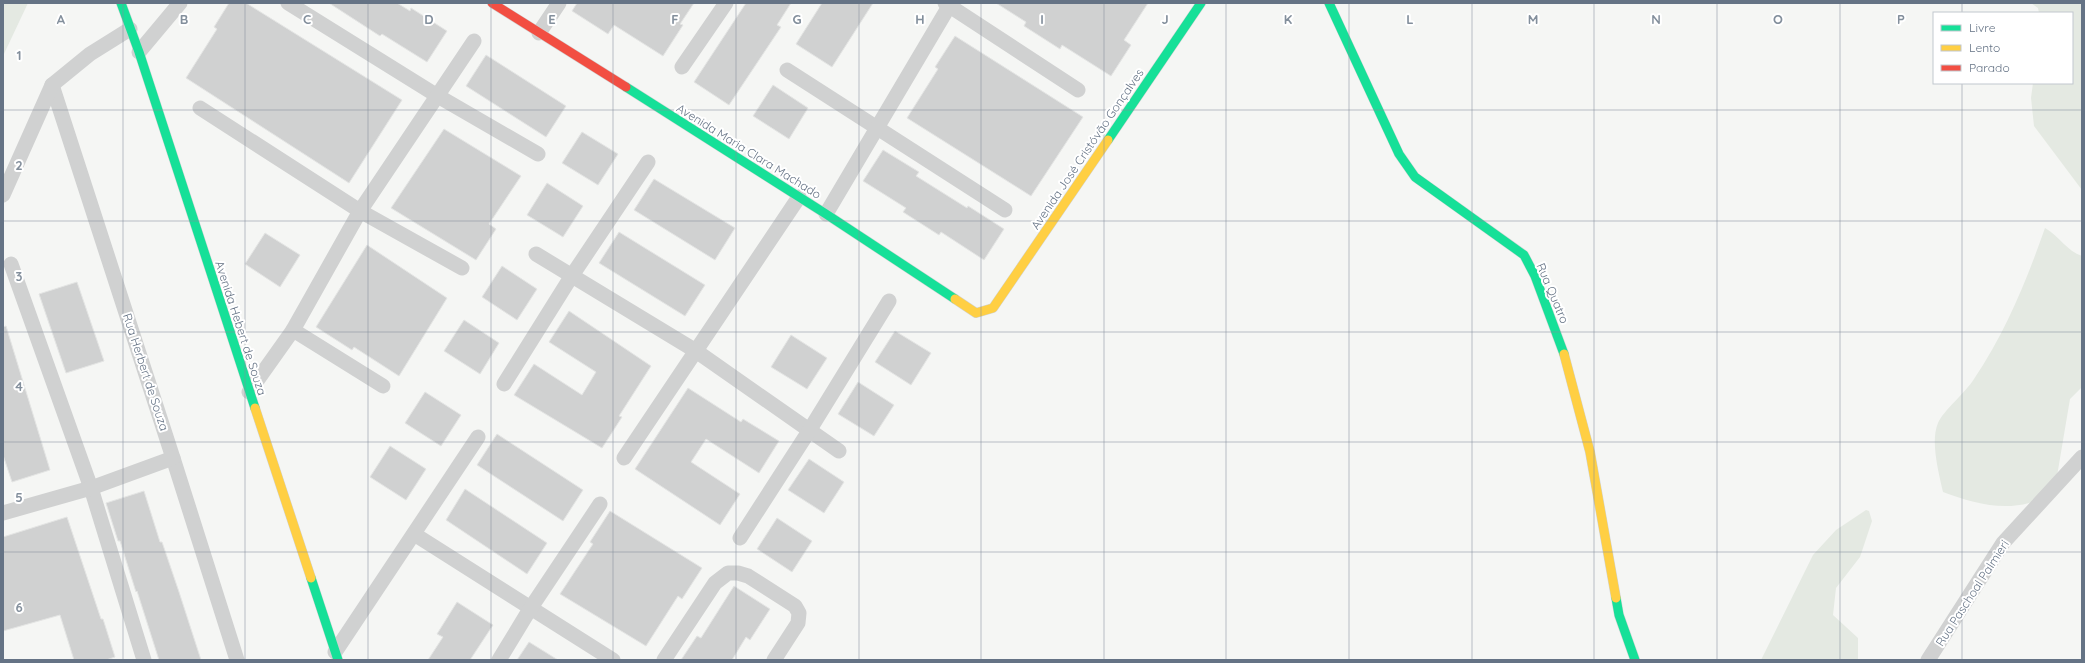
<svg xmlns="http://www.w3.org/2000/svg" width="2085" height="663" viewBox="0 0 2085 663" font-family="Quicksand,sans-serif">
	<rect width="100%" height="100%" fill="#f5f6f4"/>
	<!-- green -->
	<g fill="#e4e9e2">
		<path d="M3 3H28L3 56Z"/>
		<path d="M2031 3H2082V190L2034 126 2031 98 2033 83H2072V13H2039L2038 8Z"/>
		<path d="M2045 228C2059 236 2067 251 2082 256V387L2070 399 2056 482C2049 488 2038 500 2029 503 2000 511 1970 502 1943 492 1939 474 1930 441 1938 423 1943 411 1966 392 1974 379 2006 331 2026 282 2045 228Z"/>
		<path d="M1866 510 1869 511 1872 521 1860 557 1836 588 1833 615 1858 638V660H1761L1813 555 1836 530Z"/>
	</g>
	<!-- building -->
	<g fill="#d0d1d1" stroke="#e4e5e4">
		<path d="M229 3H246L402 100 349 183 186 78 217 29 214 27Z"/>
		<path d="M329 3H397L410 11 411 8 447 31 427 62 382 34 380 36Z"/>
		<path d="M577 3H694L680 24 683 25 663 56 614 25 608 34 572 11Z"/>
		<path d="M746 3H791L777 25 781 27 729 105 694 82Z"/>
		<path d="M822 3H873L832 67 796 44Z"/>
		<path d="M996 3H1148L1124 40 1131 45 1111 76 1062 45 1060 49 1024 26 1026 22Z"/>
		<path d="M955 36 1083 117 1031 196 907 118 938 69 935 67Z"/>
		<path d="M486 55 566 106 546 137 466 86Z"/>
		<path d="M773 85 808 108 789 139 753 116Z"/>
		<path d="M444 129 521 176 489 224 496 229 476 260 391 208Z"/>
		<path d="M582 132 618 154 598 185 562 163Z"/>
		<path d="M883 150 919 172 916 176 967 208 968 206 1004 229 984 260 941 232 939 235 903 212 906 208 863 181Z"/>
		<path d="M654 179 735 228 715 260 634 210Z"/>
		<path d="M547 183 583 206 563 237 527 215Z"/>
		<path d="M619 232 705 285 685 316 599 263Z"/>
		<path d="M265 233 300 255 280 287 245 264Z"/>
		<path d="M367 245 447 298 399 376 354 347 352 350 316 327Z"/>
		<path d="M502 266 537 289 517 320 482 297Z"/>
		<path d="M77 282 104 361 66 373 39 294Z"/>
		<path d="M569 311 651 366 619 416 622 417 602 448 514 395 534 364 582 395 596 372 549 342Z"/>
		<path d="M464 320 499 343 480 374 444 351Z"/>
		<path d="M6 326 50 470 12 482 3 455V327Z"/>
		<path d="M895 331 931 353 911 385 875 362Z"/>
		<path d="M791 335 827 358 807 389 771 367Z"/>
		<path d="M858 382 894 405 874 436 838 414Z"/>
		<path d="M688 388 741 422 743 419 779 441 759 473 706 439 691 462 740 494 720 525 635 469Z"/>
		<path d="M425 392 461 415 441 446 405 423Z"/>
		<path d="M497 434 583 490 563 521 477 465Z"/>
		<path d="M390 446 426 469 406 500 370 477Z"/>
		<path d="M809 459 844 482 824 513 788 490Z"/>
		<path d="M465 489 547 543 527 574 446 520Z"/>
		<path d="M144 491 160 542H162L179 592 201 660H159L137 591 136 592 120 541H118L106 503Z"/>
		<path d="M610 511 702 568 682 599 678 596 646 646 560 594 593 544 590 542Z"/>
		<path d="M67 517 101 619H103L115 657 106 660H74L60 615 3 631V537Z"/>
		<path d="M777 518 812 541 792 572 757 549Z"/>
		<path d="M734 586 770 609 750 640 746 637 732 660H681L697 636 701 638Z"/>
		<path d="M457 602 493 625 470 660H428L443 637 437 634Z"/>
		<path d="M529 642 558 660H517Z"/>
	</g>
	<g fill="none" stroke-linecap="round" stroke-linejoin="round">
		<defs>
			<g id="fast">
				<path d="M121 3 139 52 255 408"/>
				<path d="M1329 3 1399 154 1415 177 1524 255 1535 276 1564 354"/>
				<path d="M626 87 826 214 955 299"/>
				<path d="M1108 140 1201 3"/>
				<path d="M311 578 338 660"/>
				<path d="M1616 598 1619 615 1635 660"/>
			</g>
			<g id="slow">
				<path d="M955 299 976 313 993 308 1108 140"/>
				<path d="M1564 354 1590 452 1616 598"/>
				<path d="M255 408 311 578"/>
			</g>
			<path id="jam" d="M492 3 626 87"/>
		</defs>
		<!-- fast casing -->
		<use href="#fast" stroke="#d1d3d3" stroke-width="10"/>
		<!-- slow casing -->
		<use href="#slow" stroke="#d1d3d3" stroke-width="10"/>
		<!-- jam casing -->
		<use href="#jam" stroke="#d1d3d3" stroke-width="10"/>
		<!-- street -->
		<g stroke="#d0d1d1" stroke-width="15">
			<path d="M288 3 436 95 538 154"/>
			<path d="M945 3 1078 90"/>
			<path d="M539 33 559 3"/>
			<path d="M139 52 180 3"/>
			<path d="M682 67 726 3"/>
			<path d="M787 70 1005 210"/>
			<path d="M52 85 173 458 237 660"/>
			<path d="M200 108 360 211 462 268"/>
			<path d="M3 195 52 85 90 54 130 29"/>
			<path d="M826 214 951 3"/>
			<path d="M536 254 696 351 839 451"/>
			<path d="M11 264 91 488 144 660"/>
			<path d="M293 330 383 386"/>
			<path d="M504 384 571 277 648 162"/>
			<path d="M249 392 293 330 360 211 474 41"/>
			<path d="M624 458 799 197"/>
			<path d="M3 513 91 488 173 458"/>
			<path d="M414 534 613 660"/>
			<path d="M740 538 809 431 889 301"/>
			<path d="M335 652 478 437"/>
			<path d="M499 660 530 609 600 504"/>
			<path d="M664 660 715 583 728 573H738L748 576 795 606 799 613 798 623 774 660"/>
			<path d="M1928 660 2003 543 2082 457"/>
		</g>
		<!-- fast -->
		<use href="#fast" stroke="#16e098" stroke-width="9"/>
		<!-- slow -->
		<use href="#slow" stroke="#ffcf43" stroke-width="9"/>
		<!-- jam -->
		<use href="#jam" stroke="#f24e42" stroke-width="9"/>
	</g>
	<!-- grid -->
	<path fill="none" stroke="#838f9c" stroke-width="1" stroke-opacity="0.55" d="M123 3V660M245 3V660M368 3V660M491 3V660M613 3V660M736 3V660M859 3V660M981 3V660M1104 3V660M1226 3V660M1349 3V660M1472 3V660M1594 3V660M1717 3V660M1840 3V660M1962 3V13M1962 83V660M3 110H2082M3 221H2082M3 332H2082M3 442H2082M3 552H2082"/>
	<g text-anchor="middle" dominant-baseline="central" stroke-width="4" stroke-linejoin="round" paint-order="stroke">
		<!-- street labels -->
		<g font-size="12" fill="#657385" stroke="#fff">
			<text transform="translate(1087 149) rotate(-56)">Avenida José Cristóvão Gonçalves</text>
			<text transform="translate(749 151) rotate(32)">Avenida Maria Clara Machado</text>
			<text transform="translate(1553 293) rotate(67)">Rua Quatro</text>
			<text transform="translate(241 328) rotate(72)">Avenida Hebert de Souza</text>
			<text transform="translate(146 372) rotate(72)">Rua Herbert de Souza</text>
			<text transform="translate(1972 593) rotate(-57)">Rua Paschoal Palmieri</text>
		</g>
	</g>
	<g font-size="13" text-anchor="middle" font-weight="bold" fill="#838f9c" stroke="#fff" stroke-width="4" stroke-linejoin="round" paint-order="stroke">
		<text x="61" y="24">A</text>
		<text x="184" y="24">B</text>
		<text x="307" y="24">C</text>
		<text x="429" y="24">D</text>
		<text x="552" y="24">E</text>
		<text x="675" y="24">F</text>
		<text x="797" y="24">G</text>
		<text x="920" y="24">H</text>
		<text x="1042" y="24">I</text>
		<text x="1165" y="24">J</text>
		<text x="1288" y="24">K</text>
		<text x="1410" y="24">L</text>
		<text x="1533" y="24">M</text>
		<text x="1656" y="24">N</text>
		<text x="1778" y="24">O</text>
		<text x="1901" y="24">P</text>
		<text x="19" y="60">1</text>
		<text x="19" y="170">2</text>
		<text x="19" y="281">3</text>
		<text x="19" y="391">4</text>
		<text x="19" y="502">5</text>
		<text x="19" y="612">6</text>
	</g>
	<!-- border -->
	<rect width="2085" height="663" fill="none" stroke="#657385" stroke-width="8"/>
	<!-- legend -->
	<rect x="1933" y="12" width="140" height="72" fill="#ffffff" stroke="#c1c7ce"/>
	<rect x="1941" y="25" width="20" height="6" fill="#16e098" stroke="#c1c7ce"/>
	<text x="1969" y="32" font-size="12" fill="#657385">Livre</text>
	<rect x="1941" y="45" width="20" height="6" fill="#ffcf43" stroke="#c1c7ce"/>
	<text x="1969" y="52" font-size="12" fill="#657385">Lento</text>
	<rect x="1941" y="65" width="20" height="6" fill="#f24e42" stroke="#c1c7ce"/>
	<text x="1969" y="72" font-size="12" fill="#657385">Parado</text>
</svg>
